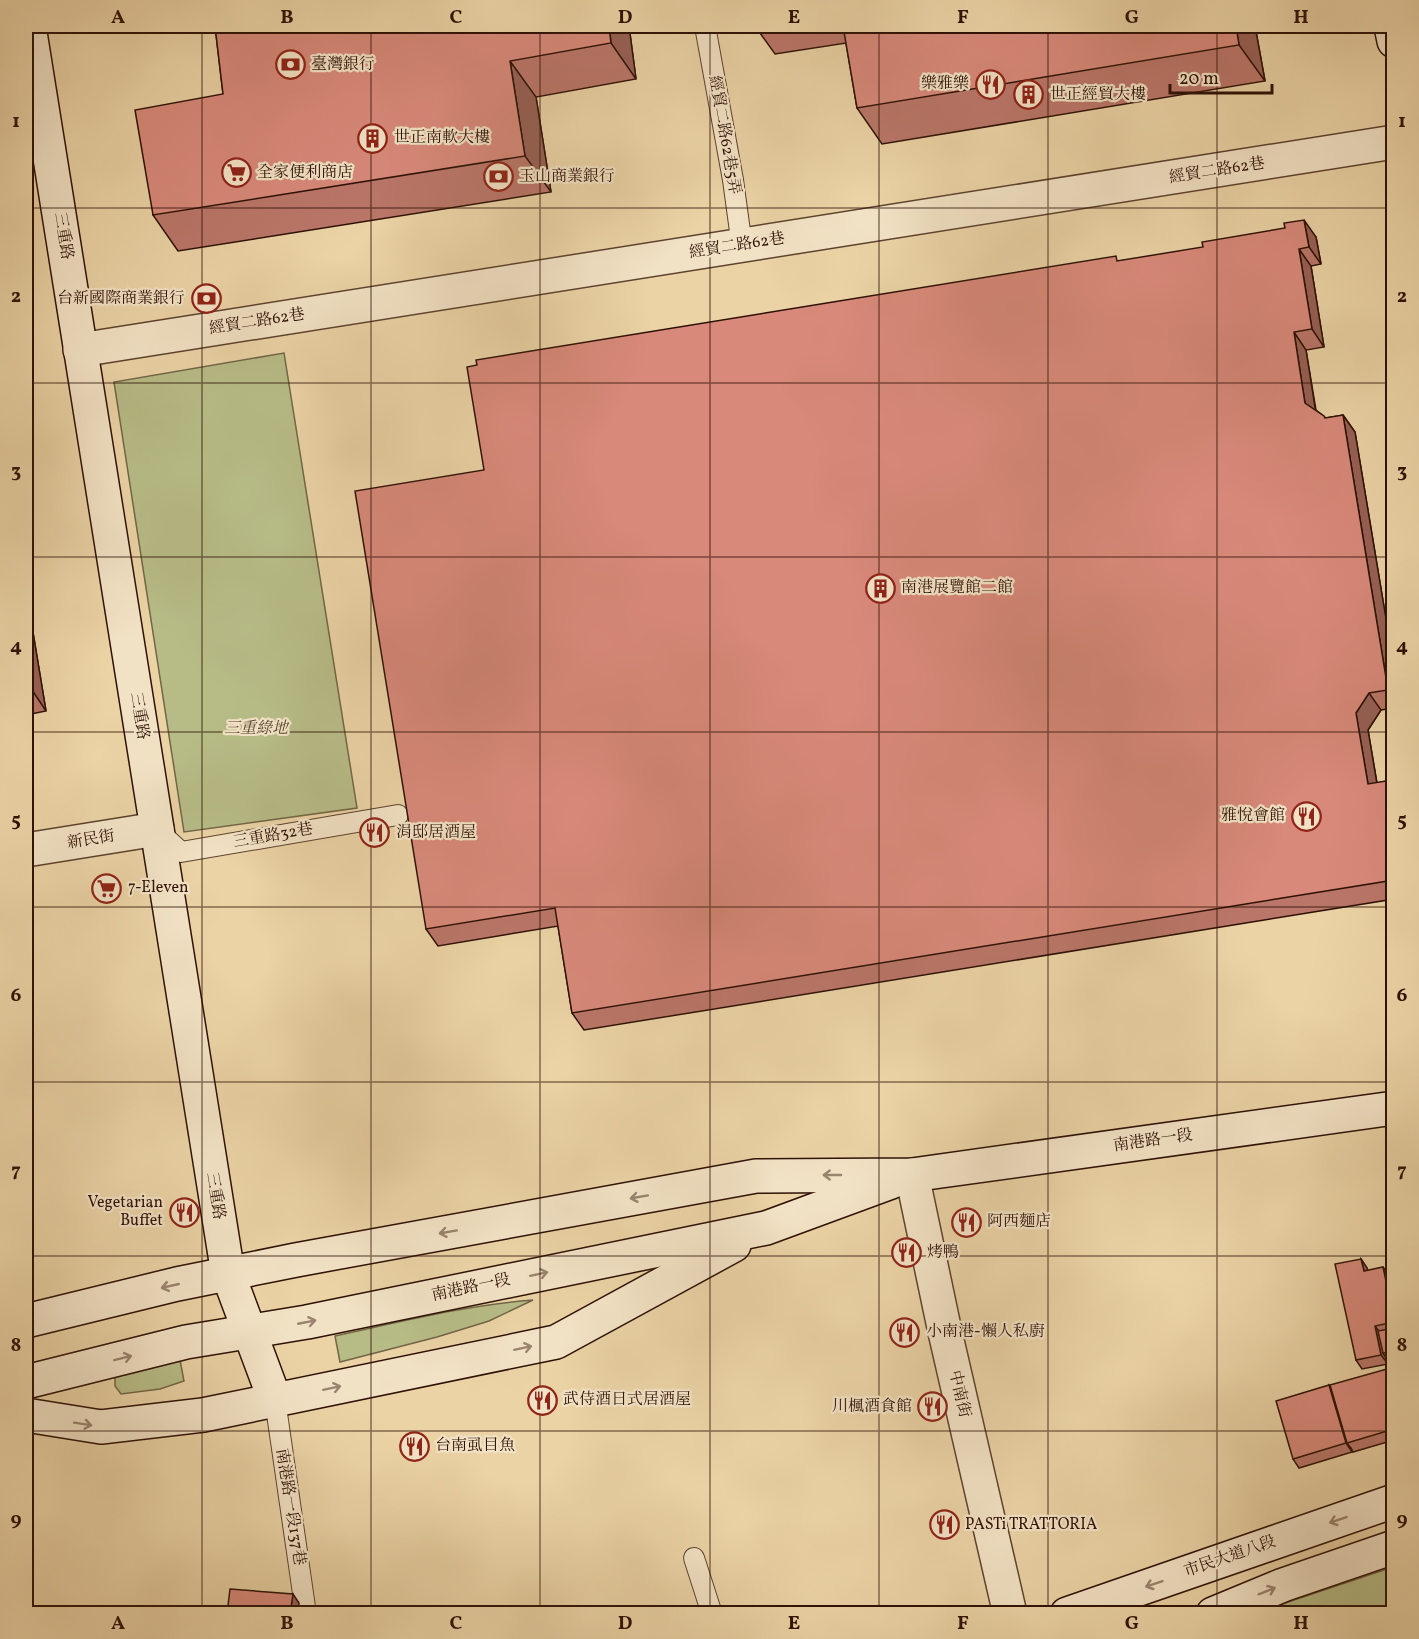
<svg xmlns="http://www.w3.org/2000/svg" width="1419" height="1639" viewBox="0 0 1419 1639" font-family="Vollkorn,'Noto Serif TC',serif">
	<rect width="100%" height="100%" fill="#ebd3a6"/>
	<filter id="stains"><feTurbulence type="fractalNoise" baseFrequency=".00333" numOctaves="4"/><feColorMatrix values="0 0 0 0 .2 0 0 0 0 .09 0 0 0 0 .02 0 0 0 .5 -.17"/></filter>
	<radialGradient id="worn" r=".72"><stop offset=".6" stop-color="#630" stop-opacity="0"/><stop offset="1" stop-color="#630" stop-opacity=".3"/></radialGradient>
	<!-- green -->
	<g fill="#b7bc87" stroke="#726646" stroke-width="1.5">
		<path d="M284 353 357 808 184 832 114 382Z"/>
		<path d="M533 1300 489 1321 437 1337 340 1362 335 1336C400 1322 466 1305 533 1300Z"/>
		<path d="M180 1360 184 1381 160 1389 121 1394 115 1386V1376Z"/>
		<path d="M1393 1567V1613H1259L1288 1602Z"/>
	</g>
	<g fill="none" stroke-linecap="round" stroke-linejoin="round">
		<defs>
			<g id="lane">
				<path d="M705 26 733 180 742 246"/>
				<path d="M157 830 181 852 398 815"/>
				<path d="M275 1400 306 1614"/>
				<path d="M694 1558 712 1614"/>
			</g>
			<g id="street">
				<path d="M80 350 1394 142"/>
				<path d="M26 850 157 829"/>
				<path d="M912 1175 945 1332 1010 1614"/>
			</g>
			<g id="secondary">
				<path d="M29 26 228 1274 275 1400"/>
				<path d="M1391 26 1394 41"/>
				<path d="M26 1321 177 1284 296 1260 756 1176 912 1175 1394 1108"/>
				<path d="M26 1382 186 1342 307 1322 766 1228 891 1182"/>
				<path d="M26 1415 101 1427 203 1415 556 1342 734 1245"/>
				<path d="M1067 1614 1394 1501"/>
				<path d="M1213 1614 1283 1585 1394 1547"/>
			</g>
		</defs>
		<!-- lane casing -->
		<use href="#lane" stroke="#5d422e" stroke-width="22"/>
		<!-- street casing -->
		<use href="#street" stroke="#5d422e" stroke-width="36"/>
		<!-- secondary casing -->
		<use href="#secondary" stroke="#2e1106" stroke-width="36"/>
		<!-- lane -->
		<use href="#lane" stroke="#f2e2c5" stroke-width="20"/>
		<!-- street -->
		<use href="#street" stroke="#f2e2c5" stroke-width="33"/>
		<!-- secondary -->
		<use href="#secondary" stroke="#f2e2c5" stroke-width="33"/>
	</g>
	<!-- wall -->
	<g fill="#ba7669" stroke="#2e1106" stroke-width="1.5">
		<path d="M215 26H629L636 79 536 97 551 192 178 251 153 215 223 94Z"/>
		<path d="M755 26H1255L1265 81 882 144 857 108 846 43 775 54Z"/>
		<path d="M1316 237 1321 264 1311 266 1324 347 1306 350 1316 410 1326 418 1343 415 1355 432 1394 667V708L1381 710 1368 730 1377 783 1386 781 1394 792V899L584 1030 572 1013 558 926 438 946 426 929 484 470 1119 261Z"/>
		<path d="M26 590 46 711 26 715Z"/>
		<path d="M1361 1259 1367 1268 1368 1271 1390 1276 1394 1294V1356L1386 1358 1388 1364 1362 1369 1356 1360Z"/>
		<path d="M1394 1367V1440L1353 1452 1351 1448 1352 1452 1299 1468 1293 1459 1329 1385 1331 1389Z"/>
	</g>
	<!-- shaded-wall -->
	<g fill="#976055" stroke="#2e1106" stroke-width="1.5">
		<path d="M609 26H629L636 79 611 43Z"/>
		<path d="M1236 26H1255L1265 81 1239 45Z"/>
		<path d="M510 61 536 97 551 192 525 156Z"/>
		<path d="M1304 220 1316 237 1321 264 1309 247Z"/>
		<path d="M1299 249 1311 266 1324 347 1312 329Z"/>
		<path d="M1294 332 1306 350 1317 420 1305 403Z"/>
		<path d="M1343 415 1355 432 1394 667V698L1388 690Z"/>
		<path d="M26 590 46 711 26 681Z"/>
		<path d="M1369 693 1381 710 1368 730 1380 802 1368 784 1356 713Z"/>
		<path d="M1386 781 1394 792V829Z"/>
		<path d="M1361 1259 1367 1268 1370 1280 1364 1271Z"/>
		<path d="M1383 1267 1390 1276 1394 1294V1304L1390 1300Z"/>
		<path d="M1375 1326 1382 1335 1383 1353 1386 1358 1388 1364 1381 1355Z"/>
		<path d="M1329 1385 1335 1394 1347 1443 1351 1448 1352 1452 1346 1443Z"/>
		<path d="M293 1594 299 1603 298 1614H290Z"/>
	</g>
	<!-- building -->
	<g fill="#d8897a" stroke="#2e1106" stroke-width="1.5">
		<path d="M215 26H609L611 43 510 61 525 156 153 215 135 110 223 94Z"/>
		<path d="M843 26H1236L1239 45 857 108Z"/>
		<path d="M1304 220 1309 247 1299 249 1312 329 1294 332 1305 403 1324 416 1325 418 1343 415 1388 690 1369 693 1356 713 1368 784 1386 781 1394 829V880L572 1013 555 908 426 929 355 491 484 470 467 367 477 365 476 360 1116 256 1117 261 1203 247 1202 242 1285 228 1284 223Z"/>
		<path d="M1361 1259 1364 1271 1383 1267 1390 1300 1394 1299V1322L1375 1326 1381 1355 1356 1360 1335 1264Z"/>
		<path d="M1394 1328V1351L1383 1353 1378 1331Z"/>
		<path d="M1394 1367V1429L1347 1443 1330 1385Z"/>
		<path d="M1329 1385 1346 1443 1293 1459 1276 1401Z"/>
		<path d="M230 1589 293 1594 290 1614H227Z"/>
	</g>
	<!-- one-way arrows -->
	<defs><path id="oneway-shaft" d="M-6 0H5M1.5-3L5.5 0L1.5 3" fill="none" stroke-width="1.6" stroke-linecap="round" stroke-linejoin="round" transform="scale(1.5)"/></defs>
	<g stroke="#9a846f">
		<use href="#oneway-shaft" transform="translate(832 1175) rotate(180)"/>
		<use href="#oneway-shaft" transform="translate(639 1197) rotate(170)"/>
		<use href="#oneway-shaft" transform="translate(448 1232) rotate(170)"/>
		<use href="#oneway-shaft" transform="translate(539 1274) rotate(-12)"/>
		<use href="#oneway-shaft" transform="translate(170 1286) rotate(167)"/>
		<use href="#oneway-shaft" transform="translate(307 1322) rotate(-11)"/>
		<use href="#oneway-shaft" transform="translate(523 1348) rotate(-12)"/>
		<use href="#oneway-shaft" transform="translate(123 1358) rotate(-14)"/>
		<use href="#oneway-shaft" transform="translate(332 1388) rotate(-12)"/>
		<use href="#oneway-shaft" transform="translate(83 1424) rotate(9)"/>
		<use href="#oneway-shaft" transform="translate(1338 1520) rotate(161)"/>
		<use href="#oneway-shaft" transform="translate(1154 1584) rotate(161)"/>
		<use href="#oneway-shaft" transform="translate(1267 1591) rotate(-22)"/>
	</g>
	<!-- grid -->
	<path fill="none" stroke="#2e1106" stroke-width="1.5" stroke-opacity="0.55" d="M202 26V1614M371 26V1614M540 26V1614M710 26V1614M879 26V1614M1048 26V1614M1217 26V1614M26 208H1394M26 383H1394M26 557H1394M26 732H1394M26 907H1394M26 1082H1394M26 1256H1394M26 1431H1394"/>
	<!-- icons -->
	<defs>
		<symbol id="bank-ring" viewBox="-11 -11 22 22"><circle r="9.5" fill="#f2e2c5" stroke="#8f2418" stroke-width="1.5"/><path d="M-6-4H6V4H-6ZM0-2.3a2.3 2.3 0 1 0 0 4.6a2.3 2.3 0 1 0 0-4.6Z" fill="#8f2418"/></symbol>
		<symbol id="restaurant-ring" viewBox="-11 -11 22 22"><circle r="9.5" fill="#f2e2c5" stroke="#8f2418" stroke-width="1.5"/><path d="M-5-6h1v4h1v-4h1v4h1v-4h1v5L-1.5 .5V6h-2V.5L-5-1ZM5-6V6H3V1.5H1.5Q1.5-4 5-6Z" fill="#8f2418"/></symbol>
		<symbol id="building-ring" viewBox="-11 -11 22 22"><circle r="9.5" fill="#f2e2c5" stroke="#8f2418" stroke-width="1.5"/><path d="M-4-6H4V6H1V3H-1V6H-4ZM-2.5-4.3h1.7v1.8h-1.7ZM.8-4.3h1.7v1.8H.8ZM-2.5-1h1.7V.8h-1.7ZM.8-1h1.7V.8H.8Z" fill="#8f2418"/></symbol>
		<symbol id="supermarket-ring" viewBox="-11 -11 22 22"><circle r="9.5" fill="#f2e2c5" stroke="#8f2418" stroke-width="1.5"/><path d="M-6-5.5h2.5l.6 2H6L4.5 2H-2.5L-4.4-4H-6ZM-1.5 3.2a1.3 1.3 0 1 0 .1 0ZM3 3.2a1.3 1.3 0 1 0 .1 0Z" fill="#8f2418"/></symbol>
	</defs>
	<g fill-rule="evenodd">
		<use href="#bank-ring" x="274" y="48" width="33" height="33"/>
		<use href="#restaurant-ring" x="974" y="68" width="33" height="33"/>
		<use href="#building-ring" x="1012" y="78" width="33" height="33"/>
		<use href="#building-ring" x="356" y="122" width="33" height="33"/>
		<use href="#supermarket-ring" x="220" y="156" width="33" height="33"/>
		<use href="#bank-ring" x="482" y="160" width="33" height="33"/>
		<use href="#bank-ring" x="190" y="282" width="33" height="33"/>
		<use href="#building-ring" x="864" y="572" width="33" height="33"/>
		<use href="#restaurant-ring" x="1290" y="800" width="33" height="33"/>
		<use href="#restaurant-ring" x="358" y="816" width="33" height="33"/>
		<use href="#supermarket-ring" x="90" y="872" width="33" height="33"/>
		<use href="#restaurant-ring" x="168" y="1196" width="33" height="33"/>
		<use href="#restaurant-ring" x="950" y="1206" width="33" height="33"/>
		<use href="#restaurant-ring" x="890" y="1236" width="33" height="33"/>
		<use href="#restaurant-ring" x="888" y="1316" width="33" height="33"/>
		<use href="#restaurant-ring" x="526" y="1384" width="33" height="33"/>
		<use href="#restaurant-ring" x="916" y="1390" width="33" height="33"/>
		<use href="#restaurant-ring" x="398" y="1430" width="33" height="33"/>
		<use href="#restaurant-ring" x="928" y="1508" width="33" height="33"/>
	</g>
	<g text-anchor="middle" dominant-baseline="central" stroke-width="4.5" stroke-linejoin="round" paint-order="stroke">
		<!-- poi labels -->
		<g font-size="16" fill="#2e1106" stroke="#f2e2c5" text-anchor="start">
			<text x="311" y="65">臺灣銀行</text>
			<text x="969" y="84" text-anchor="end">樂雅樂</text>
			<text x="1050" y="95">世正經貿大樓</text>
			<text x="394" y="138">世正南軟大樓</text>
			<text x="257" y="173">全家便利商店</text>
			<text x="519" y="177">玉山商業銀行</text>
			<text x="185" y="299" text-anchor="end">台新國際商業銀行</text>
			<text x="901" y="588">南港展覽館二館</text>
			<text x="1285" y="816" text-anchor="end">雅悅會館</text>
			<text x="396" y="833">涓邸居酒屋</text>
			<text x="128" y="888">7-Eleven</text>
			<text x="163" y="1203" text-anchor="end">Vegetarian<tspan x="163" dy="18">Buffet</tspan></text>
			<text x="987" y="1222">阿西麵店</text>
			<text x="927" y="1253">烤鴨</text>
			<text x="926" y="1332">小南港-懶人私廚</text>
			<text x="563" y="1400">武侍酒日式居酒屋</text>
			<text x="912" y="1407" text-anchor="end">川楓酒食館</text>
			<text x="435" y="1446">台南虱目魚</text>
			<text x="965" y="1525">PASTi TRATTORIA</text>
		</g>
		<!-- street labels -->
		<g font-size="16" fill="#2e1106" stroke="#f2e2c5">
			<text transform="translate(724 135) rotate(80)">經貿二路62巷5弄</text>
			<text transform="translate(1217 171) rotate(-9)">經貿二路62巷</text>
			<text transform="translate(63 236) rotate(81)">三重路</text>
			<text transform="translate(737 246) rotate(-9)">經貿二路62巷</text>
			<text transform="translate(257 322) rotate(-9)">經貿二路62巷</text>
			<text transform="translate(139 716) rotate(81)">三重路</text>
			<text transform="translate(273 836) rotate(-10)">三重路32巷</text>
			<text transform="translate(91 840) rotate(-9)">新民街</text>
			<text transform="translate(1153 1141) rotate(-8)">南港路一段</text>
			<text transform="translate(215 1196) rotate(81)">三重路</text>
			<text transform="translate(471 1288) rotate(-12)">南港路一段</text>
			<text transform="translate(959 1394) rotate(77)">中南街</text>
			<text transform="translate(290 1507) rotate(81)">南港路一段137巷</text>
			<text transform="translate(1230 1557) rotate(-19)">市民大道八段</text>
		</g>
		<!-- park labels -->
		<g font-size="16" font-style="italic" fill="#57442d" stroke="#f2e2c5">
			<text x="256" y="729">三重綠地</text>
		</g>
	</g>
	<!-- margin -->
	<rect width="1419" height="1639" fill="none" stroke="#ebd3a6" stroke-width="66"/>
	<!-- scale -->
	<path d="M1170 84v9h102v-9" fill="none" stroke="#2e1106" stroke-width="3"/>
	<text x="1179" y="84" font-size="18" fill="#2e1106" stroke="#f2e2c5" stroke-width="4.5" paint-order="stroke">20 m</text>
	<rect x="33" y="33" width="1353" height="1573" fill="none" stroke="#2e1106" stroke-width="2"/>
	<g font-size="20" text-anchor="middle" font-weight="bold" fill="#2e1106">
		<text x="118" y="23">A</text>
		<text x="287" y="23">B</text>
		<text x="456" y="23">C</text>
		<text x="625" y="23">D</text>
		<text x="794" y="23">E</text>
		<text x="963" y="23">F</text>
		<text x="1132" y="23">G</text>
		<text x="1301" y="23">H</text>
		<text x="16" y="127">1</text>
		<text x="1402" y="127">1</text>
		<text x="16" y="302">2</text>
		<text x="1402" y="302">2</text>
		<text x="16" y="477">3</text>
		<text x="1402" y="477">3</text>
		<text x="16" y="652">4</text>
		<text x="1402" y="652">4</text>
		<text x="16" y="826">5</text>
		<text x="1402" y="826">5</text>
		<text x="16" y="1001">6</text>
		<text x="1402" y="1001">6</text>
		<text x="16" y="1176">7</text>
		<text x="1402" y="1176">7</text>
		<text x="16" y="1351">8</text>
		<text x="1402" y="1351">8</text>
		<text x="16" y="1525">9</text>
		<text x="1402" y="1525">9</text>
		<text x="118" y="1629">A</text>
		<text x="287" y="1629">B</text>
		<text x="456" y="1629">C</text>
		<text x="625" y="1629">D</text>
		<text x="794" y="1629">E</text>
		<text x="963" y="1629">F</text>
		<text x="1132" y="1629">G</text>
		<text x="1301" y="1629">H</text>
	</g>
	<rect width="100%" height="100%" filter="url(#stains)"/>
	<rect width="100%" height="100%" fill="url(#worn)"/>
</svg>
